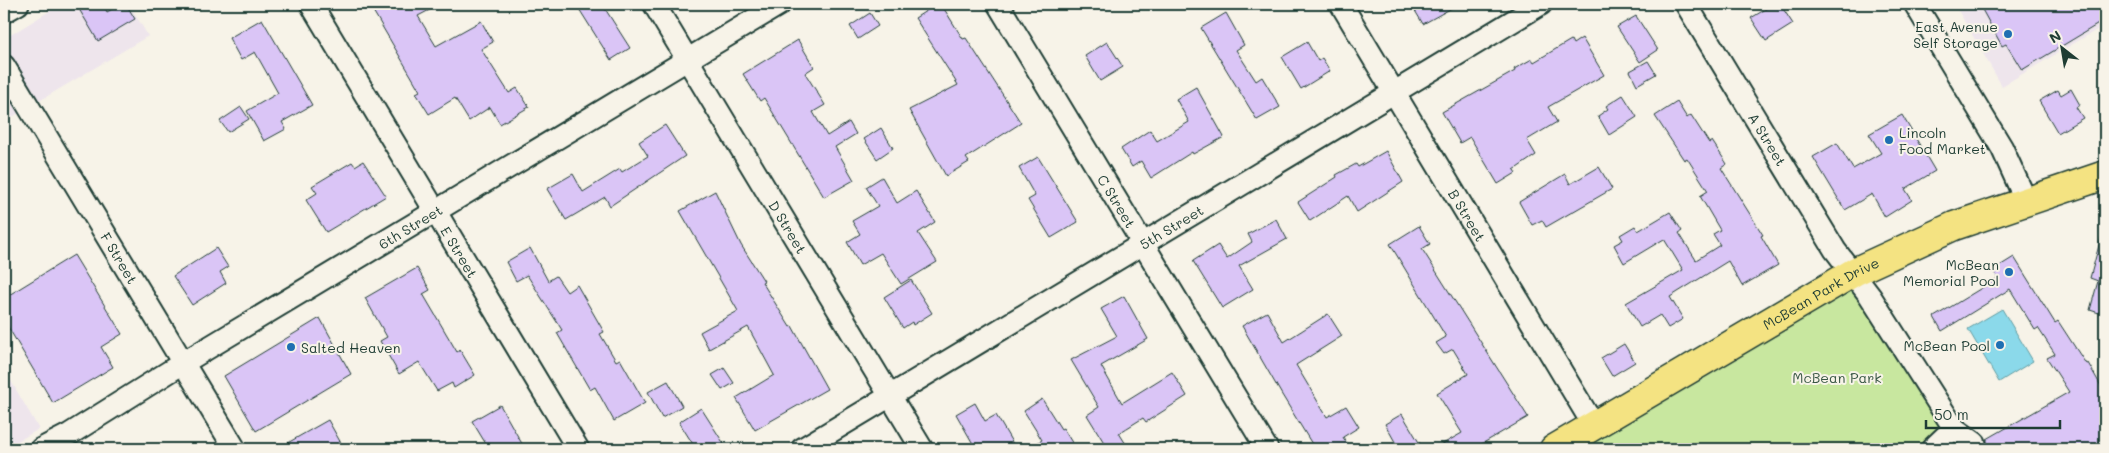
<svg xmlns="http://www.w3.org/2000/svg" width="2109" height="453" viewBox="0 0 2109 453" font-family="Mali,sans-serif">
	<rect width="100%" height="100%" fill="#f7f3e8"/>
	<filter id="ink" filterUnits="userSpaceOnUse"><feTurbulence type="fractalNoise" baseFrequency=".02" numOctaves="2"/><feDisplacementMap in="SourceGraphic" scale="10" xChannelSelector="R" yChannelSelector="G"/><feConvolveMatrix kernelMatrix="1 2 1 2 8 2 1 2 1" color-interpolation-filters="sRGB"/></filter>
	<g filter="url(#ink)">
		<!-- built -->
		<g fill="#eee5ec">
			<path d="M61 4H129L148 36 4 122V39Z"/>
			<path d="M1962 4H2105V25L2002 86 1956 7Z"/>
			<path d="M4 369 39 429 4 449Z"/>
		</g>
		<!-- green -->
		<path fill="#c8e79f" stroke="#74926a" d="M1860 280 1957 432 1958 449H1576Z"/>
		<!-- water -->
		<path fill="#8bd9ea" stroke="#609ba1" d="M2002 309 2033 361 1999 382 1968 329Z"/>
		<!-- building -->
		<g fill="#dac5f6" stroke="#1f3d34">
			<path d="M76 4H103L107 12 121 4H126L135 19 98 41Z"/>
			<path d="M369 4H441L418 16 436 46 481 21 493 42 481 49 509 93 517 88 529 107 500 124 490 107 469 121 455 98 429 114 416 93 420 91Z"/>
			<path d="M576 4H602L630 48 611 60Z"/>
			<path d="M937 4H941L963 39 966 38 1021 123 966 158 969 162 946 176 909 110 958 85 915 18Z"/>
			<path d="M1411 4H1459L1423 24Z"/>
			<path d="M1774 4H1780L1793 24 1766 41 1751 18Z"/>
			<path d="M1979 4H2105V20L2022 70 2006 44 2002 46Z"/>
			<path d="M870 13 878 26 858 39 850 26Z"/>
			<path d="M1226 13 1244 45 1236 50 1256 81 1262 77 1280 107 1257 120 1201 28Z"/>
			<path d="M1636 16 1658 50 1640 62 1617 27Z"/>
			<path d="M262 19 312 105 282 122 286 129 264 141 247 111 278 93 255 52 241 60 229 38Z"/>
			<path d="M1582 38 1604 75 1548 107 1557 122 1527 140 1536 155 1514 170 1516 173 1498 184 1470 137 1460 143 1442 112 1515 71 1514 69 1532 59 1534 62 1571 40 1573 44Z"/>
			<path d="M798 40 814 67 805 73 825 105 813 112 827 136 849 122 856 134 835 147 854 180 824 197 764 98 760 101 743 74Z"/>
			<path d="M1107 42 1123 67 1100 81 1085 56Z"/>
			<path d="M1307 42 1318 61 1322 58 1330 71 1301 89 1282 57Z"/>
			<path d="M1648 61 1656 74 1637 85 1630 71Z"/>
			<path d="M1196 87 1224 137 1193 154 1192 152 1151 178 1141 161 1132 167 1121 149 1150 130 1157 141 1189 122 1176 99Z"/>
			<path d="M2071 89 2080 105 2076 107 2083 118 2058 133 2039 101 2058 90 2061 95Z"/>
			<path d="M1623 95 1637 117 1609 135 1598 116 1608 109 1606 106Z"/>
			<path d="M1677 102 1687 118 1691 115 1709 143 1712 141 1727 164 1721 168 1763 235 1761 236 1778 265 1742 286 1728 261 1670 297 1683 319 1668 328 1660 315 1640 327 1626 303 1683 270 1664 239 1624 263 1614 245 1623 240 1620 235 1635 226 1638 231 1670 212 1682 231 1679 233 1696 260 1720 245 1713 234 1720 230 1700 196 1708 191 1687 158 1684 160 1655 116Z"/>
			<path d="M241 107 249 119 228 132 220 121Z"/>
			<path d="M1902 115 1935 171 1905 189 1912 200 1885 217 1872 194 1845 210 1813 157 1837 143 1853 169 1881 153 1869 134Z"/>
			<path d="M665 125 685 156 610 206 605 197 566 220 547 189 573 174 583 192 620 169 622 172 648 156 639 142Z"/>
			<path d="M881 128 893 148 877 159 864 139Z"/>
			<path d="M1386 151 1403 182 1357 212 1348 196 1310 221 1298 202 1337 177 1336 175 1356 164 1358 167Z"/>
			<path d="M1038 157 1078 222 1051 238 1028 200 1035 196 1019 168Z"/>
			<path d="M363 161 386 196 326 232 306 200 317 193 312 186 352 162 355 166Z"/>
			<path d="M1599 167 1612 189 1546 227 1542 220 1532 225 1519 202 1565 174 1570 184Z"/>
			<path d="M882 177 897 203 916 191 935 222 918 233 937 262 901 284 881 253 860 265 847 242 860 234 852 221 878 206 866 187Z"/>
			<path d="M715 191 741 245 764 281 762 282 790 327 792 326 827 389 755 430 736 398 774 375 748 327 709 349 700 332 738 311 680 211Z"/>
			<path d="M1276 219 1287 239 1239 266 1253 289 1222 308 1193 261 1218 245 1227 259 1252 242 1248 234Z"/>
			<path d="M1419 226 1430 244 1422 249 1528 417 1473 449H1434L1462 433 1437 393 1468 374 1453 349 1444 354 1436 343 1446 337 1390 244Z"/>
			<path d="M2101 238H2105V315L2090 310 2098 281 2090 278Z"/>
			<path d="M216 248 228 267 220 272 226 283 192 305 173 276Z"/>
			<path d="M530 248 548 281 556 276 567 292 577 285 604 332 600 334 616 361 620 359 645 403 614 421 595 387 590 390 557 333 562 330 527 275 516 281 506 262Z"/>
			<path d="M74 255 122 334 101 347 113 367 53 403 4 320V298Z"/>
			<path d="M2014 257 2055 323 2058 321 2086 364 2088 363 2105 393V449H1986L1987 439 2069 392 2047 358 2055 354 2038 328 2035 330 2010 289 1942 331 1934 317 1998 278 1993 270Z"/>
			<path d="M417 268 430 290 423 294 457 352 460 350 475 375 454 388 452 383 437 391 419 362 399 374 380 341 387 337 365 298Z"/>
			<path d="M911 280 932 313 913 325 912 322 903 328 884 297Z"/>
			<path d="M1124 296 1148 339 1101 366 1122 403 1172 372 1187 396 1146 422 1143 418 1119 433 1129 449H1108L1087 415 1099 407 1071 360 1117 336 1101 309Z"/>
			<path d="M1267 312 1284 342 1328 314 1342 336 1296 365 1327 417 1346 406 1359 427 1343 437 1350 449H1315L1282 395 1242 326Z"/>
			<path d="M320 318 351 374 256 431 224 376Z"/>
			<path d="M1624 344 1635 362 1612 376 1601 358Z"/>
			<path d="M724 368 734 383 722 390 712 375Z"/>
			<path d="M668 381 682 406 662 418 648 392Z"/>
			<path d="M1042 399 1061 429 1063 428 1076 449H1027L1042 440 1024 411Z"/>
			<path d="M975 403 985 421 996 415 1016 449H976L956 414Z"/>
			<path d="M500 405 525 449H489L472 421Z"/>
			<path d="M701 408 724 444 716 449H696L679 422Z"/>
			<path d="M1402 414 1423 449H1399L1385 424Z"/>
			<path d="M328 420 342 445 334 449H277Z"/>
		</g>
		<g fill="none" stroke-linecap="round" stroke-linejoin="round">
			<defs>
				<g id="minor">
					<path id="s1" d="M311 4 578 449"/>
					<path id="s2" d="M654 4 922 449"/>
					<path id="s3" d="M998 4 1267 449"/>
					<path id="s4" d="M1341 4 1594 426"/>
					<path id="s5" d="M1686 4 1835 250 1870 296 1954 428 1932 449"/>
					<path d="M1915 4 2002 148 2026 201"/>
					<path d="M4 12 18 4"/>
					<path id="s6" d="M4 66 235 449"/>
					<path d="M1954 428 1975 443"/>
					<path id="s7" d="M41 449 70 434 183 363 780 4"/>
					<path id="s8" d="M802 449 1541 4"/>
				</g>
				<g id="major">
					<path id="s9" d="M1554 449 1856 271 1954 226 2105 175"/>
				</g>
			</defs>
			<!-- minor casing -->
			<use href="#minor" stroke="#1f3d34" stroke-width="25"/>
			<!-- major casing -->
			<use href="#major" stroke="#1f3d34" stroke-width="31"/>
			<!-- minor -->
			<use href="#minor" stroke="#f7f3e8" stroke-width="21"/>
			<!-- major -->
			<use href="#major" stroke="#f4e382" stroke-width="28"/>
		</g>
	</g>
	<!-- markers -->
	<g fill="#1f6fb2" stroke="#f7f3e8" stroke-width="2">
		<circle cx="2008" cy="34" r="5"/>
		<circle cx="1889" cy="140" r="5"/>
		<circle cx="2009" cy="272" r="5"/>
		<circle cx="2000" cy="345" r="5"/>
		<circle cx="291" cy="347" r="5"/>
	</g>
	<g text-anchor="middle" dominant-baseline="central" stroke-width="4" stroke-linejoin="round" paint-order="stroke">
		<!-- poi labels -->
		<g font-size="14" fill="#1f3d34" stroke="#f7f3e8" text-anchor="end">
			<text x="1998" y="26">East Avenue<tspan x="1998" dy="16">Self Storage</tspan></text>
			<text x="1899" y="132" text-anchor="start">Lincoln<tspan x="1899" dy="16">Food Market</tspan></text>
			<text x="1999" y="264">McBean<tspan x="1999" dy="16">Memorial Pool</tspan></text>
			<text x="1990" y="345">McBean Pool</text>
			<text x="301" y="347" text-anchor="start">Salted Heaven</text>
		</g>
		<!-- street labels -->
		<g font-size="14" fill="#1f3d34" stroke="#f7f3e8">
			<text stroke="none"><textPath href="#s5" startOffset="158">A Street</textPath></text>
			<text stroke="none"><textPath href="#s3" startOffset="230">C Street</textPath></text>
			<text stroke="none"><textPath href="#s4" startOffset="246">B Street</textPath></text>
			<text stroke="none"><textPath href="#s8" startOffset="431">5th Street</textPath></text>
			<text stroke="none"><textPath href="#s7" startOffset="431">6th Street</textPath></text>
			<text stroke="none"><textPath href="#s2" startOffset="260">D Street</textPath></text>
			<text stroke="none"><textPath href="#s1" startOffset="289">E Street</textPath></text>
			<text stroke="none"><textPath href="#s6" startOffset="224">F Street</textPath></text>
			<text stroke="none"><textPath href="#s9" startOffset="309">McBean Park Drive</textPath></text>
		</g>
		<!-- park labels -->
		<g font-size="14" fill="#385644" stroke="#f7f3e8">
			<text x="1837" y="377">McBean Park</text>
		</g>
	</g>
	<!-- margin -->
	<rect width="2109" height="453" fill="none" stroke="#f7f3e8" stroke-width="20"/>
	<rect x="10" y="10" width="2089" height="433" fill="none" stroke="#1f3d34" stroke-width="2" filter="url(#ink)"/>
	<!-- north arrow -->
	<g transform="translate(2062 48) rotate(329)" stroke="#f7f3e8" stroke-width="4" paint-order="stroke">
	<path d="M0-4L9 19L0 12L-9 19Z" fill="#1f3d34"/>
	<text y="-8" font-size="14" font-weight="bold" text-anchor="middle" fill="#1f3d34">N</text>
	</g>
	<!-- scale -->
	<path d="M1926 420v8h134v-8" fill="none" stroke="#1f3d34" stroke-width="2.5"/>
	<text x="1934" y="420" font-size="15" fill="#1f3d34" stroke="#f7f3e8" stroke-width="4" paint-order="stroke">50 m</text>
</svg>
